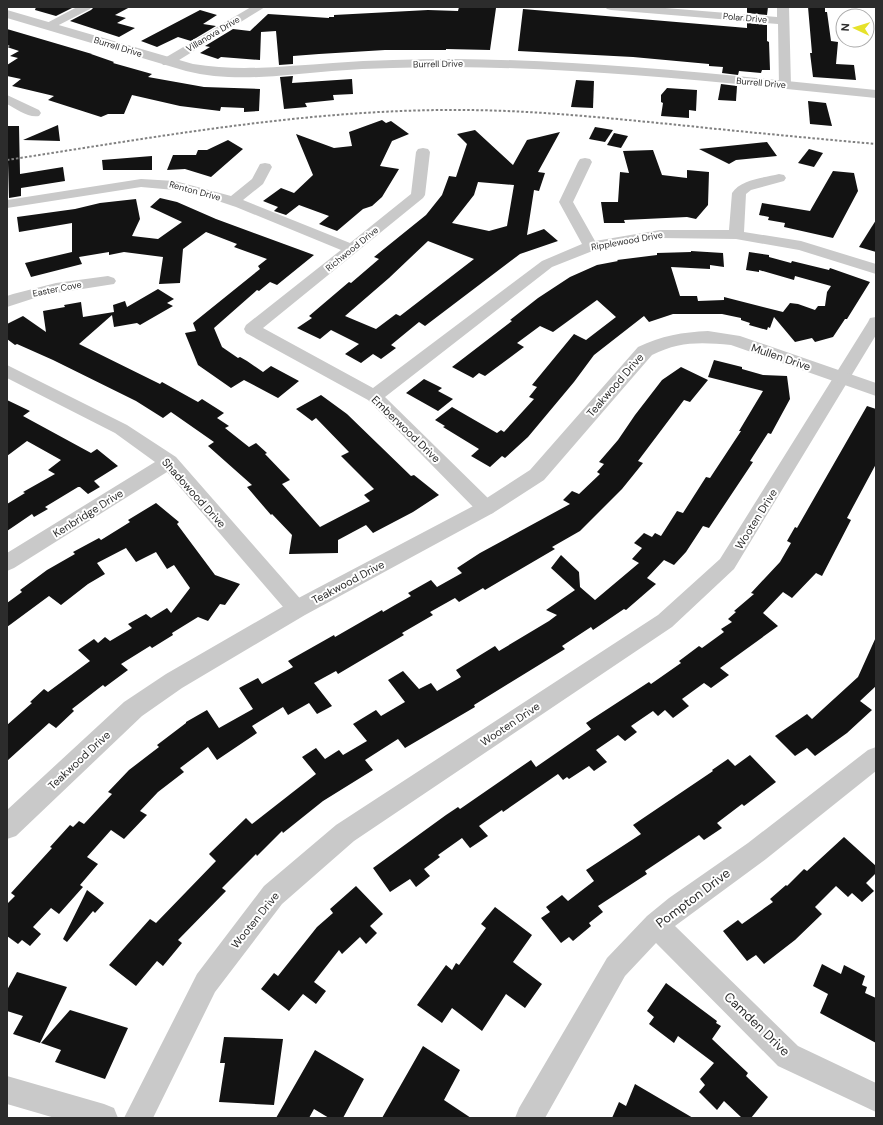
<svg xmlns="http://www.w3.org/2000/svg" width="883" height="1125" viewBox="0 0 883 1125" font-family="'DM Sans',sans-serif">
	<rect width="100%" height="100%" fill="#fff"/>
	<!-- building -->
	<g fill="#131313" fill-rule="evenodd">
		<path d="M36 7H74L56 16 35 10Z"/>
		<path d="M94 7H130L115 15 126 18 117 23 135 28 119 37 70 21 91 10Z"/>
		<path d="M459 7 496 8 490 50 446 49V50H385L319 54 293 56V64L279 65 276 31 261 32 260 60 221 57 218 59 200 53 210 47 205 46 233 29 250 31 268 14 329 18V17H334V15L428 10 458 11Z"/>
		<path d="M747 7H768L767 15 747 13Z"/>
		<path d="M808 7H825V12H827L831 41 838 42 836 64 854 65 856 80 813 77 810 53H812Z"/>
		<path d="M523 9 747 28V23L767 25V41L769 42 770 70H762L761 73 739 71 738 75 722 73 723 67 709 66V64L633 57 518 51Z"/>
		<path d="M200 10 217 15 203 24 216 26 191 41 178 37 157 47 141 41Z"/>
		<path d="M7 29 92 54H91L114 62 113 63 152 74 148 77 204 87 260 89 259 111 244 112V108L221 107 220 111 180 106 132 95 124 114H108L101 117 48 100 54 96 12 86 21 79 7 76V65L18 58 10 56 19 51 7 47 10 46 7 45Z"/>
		<path d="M293 76 292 83 352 79 353 94 333 95 334 100 305 103 307 107 284 109 280 77Z"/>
		<path d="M576 80 594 81 593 108 571 107Z"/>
		<path d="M721 84 737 86 736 101 718 100Z"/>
		<path d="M667 88 697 90 696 111 689 110V118L661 116 663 103 661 102V95Z"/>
		<path d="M808 101 826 103 832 126 810 124Z"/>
		<path d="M382 120 386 123 391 121 409 134 392 141 380 166 399 169 382 197 372 206 363 209 337 231 319 224 329 216 299 205 286 215 274 211 278 207 263 201 281 188 294 193 313 175 296 134 334 148 352 146 349 132Z"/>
		<path d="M58 125 60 141 23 140Z"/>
		<path d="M7 126H19L20 174 63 167 65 181 21 188V196L9 198Z"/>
		<path d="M595 127 613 130 605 142 589 139Z"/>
		<path d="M475 130 513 165 527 140 560 132 538 172 545 173 539 191 534 190 527 235 544 229 558 241 520 254 425 326 419 322 391 345 396 348 381 359 373 354 361 363 345 354 359 344 331 330 320 339 297 328 312 318 309 316 349 282 351 283 379 259 374 257 426 215 442 195 449 176 456 177 467 144 457 134ZM478 182 514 185 507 226 489 231 452 223 474 195ZM428 241 474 259 400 316 396 314 376 329 345 316 389 278Z"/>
		<path d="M614 133 628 136 621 148 607 145Z"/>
		<path d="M228 140 243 149 211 177 185 169 167 170 173 155H196L198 150H207Z"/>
		<path d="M767 142 777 156 736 160 729 164 699 149Z"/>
		<path d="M809 149 823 153 814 167 798 163Z"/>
		<path d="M653 150 662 175 687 178V170L709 172 708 205 696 219 687 217 624 220 625 223H604L601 202H618L620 172 629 173 623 151Z"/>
		<path d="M152 156V170H103L102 160Z"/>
		<path d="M833 171 854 173 858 191 833 238 784 227 785 223 768 220 769 217 759 215 762 203 810 211Z"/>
		<path d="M160 198 177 202 216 219 314 255 277 285 270 282 259 291 257 290 214 328 222 347 238 358 240 357 247 361 263 372 271 366 299 381 278 398 244 380 231 388 198 365 185 333 196 331 193 323 260 269 258 266 267 259 234 247 237 244 206 232 183 249 180 283 159 284 163 257 124 252 109 255V252L79 257 82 264 31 277 25 263 72 252V223L19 232 17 217 75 209 100 203 136 199 140 219 132 236 158 239 182 222 150 207Z"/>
		<path d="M876 220V252L859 247Z"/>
		<path d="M691 251 723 253 724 267 710 265V269L671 267 680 296H697L698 301 724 300V297L783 312 790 303 798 304 815 310 818 306H825L827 292 831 286 795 276 794 280 759 270V272L746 270 749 252 769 255V257L791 263 792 261 829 270 830 268 870 282 847 319H845L833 337 815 342 812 338 795 342 774 317 770 328 768 327 767 330 749 325 750 323 741 320V318L722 314H673L649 322 644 316 594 355 574 382 528 437 505 458 502 456 490 467 471 456 479 449 443 427 445 426 435 420 452 407 497 433 501 430 504 432 534 399 529 397 537 387 532 385 574 334 586 340 616 317 597 300 553 332 540 326 517 343 524 347 485 376 479 373 473 378 452 367 512 321 510 320 538 298 570 277 597 265 618 261 617 260 657 255V253L691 252Z"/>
		<path d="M158 289 174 299 167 303 173 306 140 325 137 323 114 327 112 315 79 344 160 384 162 382 198 402 202 399 224 413 217 418 229 426 225 428 249 447 256 443 267 453 265 454 290 480 282 484 320 527 370 501 364 495 374 489 341 456 349 452 316 418 312 421 296 409 321 395 347 414 411 476 414 475 439 495 413 512 373 533 366 525 338 540V553L289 554 292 535 272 514 271 515 247 487 252 485 208 446 214 442 171 412 163 418 136 401 53 360 17 344 15 345 7 339V324L23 316 46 332 43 311 65 307 64 305 81 302 83 317 114 312 113 305 125 301 127 307Z"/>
		<path d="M714 360 742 367V369L763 375 787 376 790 399 771 434 768 433 750 461 753 462 709 528 703 526 686 552 674 565 664 560 647 578 656 584 626 610 624 609 593 630 591 627 562 646 565 649 474 705 475 707 405 748 398 739 365 760 373 770 323 801 283 833 282 831 257 856 256 854 222 888 226 891 178 940 182 943 163 966 157 961 136 986 109 965 150 919 156 923 216 861 209 854 246 818 252 824 316 774 302 757 316 748 325 759 339 750 343 755 367 741 353 724 376 710 381 716 405 702 388 680 403 671 419 689 431 683 437 691 461 677 456 670 495 646 499 651 549 621 557 615 546 610 575 590 551 568 561 555 579 572 580 587 595 600 639 563 632 559 642 548 634 543 644 533 652 537 655 533 661 536 677 511 683 513 706 477 710 478 741 431H739L763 391 708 377Z"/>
		<path d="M681 367 708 380 690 402 684 400 638 461 643 463 622 489 580 531 552 547 555 549 485 590 483 588 459 602 455 598 430 612 433 615 402 633 404 635 338 674 336 671 314 683 332 706 317 714 309 703 288 715 283 707 252 726 257 733 217 760 208 747 180 768 184 772 158 792 140 811 147 815 124 839 111 830 87 857 98 864 80 885 83 887 59 914 51 908 33 927 41 934 30 946 22 940 18 944 7 936V904L15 896 11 893 52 848 50 847 70 825 73 827 79 821 84 824 112 794 108 792 129 770 159 747 157 745 186 723V722L207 710 219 728 253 709 239 688 258 678 262 684 293 667 288 661 334 635 335 637 382 610 383 612 395 605 411 596 408 593 431 580 437 587 462 573 457 568 480 553 570 504 563 500 572 491 579 494 600 474 597 472 604 464 599 462 618 440 635 415 662 380Z"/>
		<path d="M424 379 442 388 438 391 453 399 438 411 406 393Z"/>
		<path d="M7 400 30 411 23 416 91 453 97 449 118 466 94 481 100 487 88 494 80 487H78L45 507 48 509 34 517 32 514 7 531V504L25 493 23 492 55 474 48 470 61 460 27 441 7 456Z"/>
		<path d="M867 406 876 409V464L847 518 851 520 822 576 816 573 792 598 783 592 763 613 778 626 720 668 729 675 711 688 704 683 682 699 689 706 673 718 665 710 658 716 653 711 631 726 637 732 625 741 618 735 596 750 607 762 594 771 589 766 569 779 567 777 563 780 558 774 503 812 502 810 479 826 488 836 470 848 462 838 438 855 440 857 424 869 430 876 416 887 410 879 390 892 373 868 446 815 458 807 460 809 531 760 536 767 591 729 586 723 649 682 651 684 681 663 679 661 699 646 702 648 724 632 721 629 732 622 728 619 736 612 734 611 754 594 751 593 780 562 791 543 787 541 795 527 797 528Z"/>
		<path d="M156 503 179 522 177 524 215 575 240 584 225 605 220 604 208 621 198 617 172 633 173 635 152 648 150 646 121 664 128 670 105 687 103 685 72 709 74 711 56 728 49 723 7 761V725L32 703 30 702 44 689 48 692 90 661 78 650 94 639 98 643 105 637 110 641 132 628 128 624 146 614 151 618 167 608 171 613 190 588 174 565 167 569 156 552 136 562 126 548 97 563 105 574 88 584 61 605 49 596 7 627V603L22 592 20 590 47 570 75 554 73 552 99 538 101 540 130 522 128 520Z"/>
		<path d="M876 637V686L860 701 872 710 847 733 815 756 807 748 795 756 775 736 807 714 812 719 858 677Z"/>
		<path d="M750 755 776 782 744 806 742 804 717 823 722 828 704 840 699 835 645 871 647 874 598 906 603 912 589 923 591 926 573 941 569 937 561 943 541 918 550 912 546 907 562 895 568 901 594 881 586 870 641 834 633 825 713 771 712 770 728 759 735 766Z"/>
		<path d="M844 837 876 866V873L866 883 874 891 862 902 852 893 848 897 836 886 815 907 822 914 795 940 764 964 756 955 747 961 723 931 738 920 742 924 773 902 770 899 786 885 787 886 804 869 807 871Z"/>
		<path d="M356 886 383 914 370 926 377 933 366 944 360 937 342 954 339 950 314 982 326 991 316 1004 303 994 289 1011 261 989 274 973 278 976 317 927 333 913 330 909Z"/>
		<path d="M87 890 104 903 95 913 93 911 67 942 63 939Z"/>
		<path d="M495 907 532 935 513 962 542 984 525 1008 506 994 482 1031 452 1008 442 1023 417 1005 446 965 452 970 456 963 459 965 486 928 481 924Z"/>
		<path d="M822 964 841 974 844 965 865 976 862 985 867 987 865 993 876 998V1043L820 1013 828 994 813 986Z"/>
		<path d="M17 972 67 987 40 1043 13 1034 23 1016 7 1011V990Z"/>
		<path d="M666 983 717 1021 716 1023 721 1026 712 1039 748 1073 746 1076 768 1097 751 1118H742L724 1101 717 1110 699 1092 705 1085 700 1079 714 1063 678 1036 674 1043 649 1024 654 1017 647 1011Z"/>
		<path d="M70 1010 128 1028 105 1079 55 1062 61 1050 41 1043Z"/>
		<path d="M224 1037 283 1039 274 1105 219 1102 225 1063H220Z"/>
		<path d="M423 1046 460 1070 444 1100 471 1118H382Z"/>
		<path d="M315 1050 364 1079 343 1118H329L314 1109 309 1118H276Z"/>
		<path d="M635 1084 693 1118H612L619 1102 626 1106Z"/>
	</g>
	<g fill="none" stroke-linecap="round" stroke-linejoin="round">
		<!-- minor -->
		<g fill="#c9c9c9" fill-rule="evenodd">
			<path d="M77 7H92L90 9 53 28H45L43 26 45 24Z"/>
			<path d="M251 7H265L171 65H163L161 62 163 59Z"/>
			<path d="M605 7H653L777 17V7H789L791 86 789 89H781L779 86 778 24 611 10 607 9Z"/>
			<path d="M7 95 39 110 41 113 39 116C28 118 16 109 7 104Z"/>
			<path d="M423 148 428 149 430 152 425 195 423 198 263 328 373 388 542 261 582 244 559 202 578 162 580 159 585 158 590 159 592 162 573 202 595 241 660 230H729L732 193C741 179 764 178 779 174L784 175 786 178 784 181 751 190 746 194 744 232 801 241 876 264V274L799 250 736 239 660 238 595 250 552 267 385 397 493 503 496 508 493 513 486 515 479 513 368 400 246 333 244 329 246 325 341 250 236 207 203 196 175 190 141 187 7 208V200L141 179 175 181 231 196 252 179 260 164 265 163 270 164 272 167 263 184 243 200 350 243 411 194 416 152 418 149Z"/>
			<path d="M108 276 114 278 116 281 114 284 44 295 7 307V296L13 294 56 283Z"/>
			<path d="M876 317V335L734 569 672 627 354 841 282 904 215 992 153 1118H124L197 974 264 886 336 825 658 615 720 559 868 322 870 318Z"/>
			<path d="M7 365 127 425 176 457 304 603 307 609 304 615 297 617 290 615 167 472 14 568 7 571V553L155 462 115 433 7 378Z"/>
			<path d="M876 747V771L766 859 675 926 798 1046 876 1083V1112L778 1066 656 943 625 976 545 1118H515L519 1108 607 958 647 916 669 898 748 843 868 750Z"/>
			<path d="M7 1076 104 1104 114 1108 118 1118H55L7 1104Z"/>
		</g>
		<!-- tertiary -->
		<g fill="#c9c9c9" fill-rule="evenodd">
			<path d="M7 10 193 64C240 72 286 66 333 63 373 60 414 59 454 59 595 60 735 76 876 90V98C735 84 595 68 453 67 413 67 372 68 332 71 284 75 233 83 186 71L7 18Z"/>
			<path d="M708 331 740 336 876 383V396L731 345C702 342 679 341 652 355L544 480 493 513 305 615 182 688 142 716 16 836 7 839V810L124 702 166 674 289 603 479 503 530 470 638 347C661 336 683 332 708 331Z"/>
		</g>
		<!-- rail -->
		<path stroke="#818181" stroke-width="2" stroke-dasharray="2.5 2" stroke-linecap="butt" d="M7 160C157 137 308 109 460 110 533 110 607 118 679 125 745 132 810 138 876 144"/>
	</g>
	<g text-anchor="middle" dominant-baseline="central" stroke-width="4" stroke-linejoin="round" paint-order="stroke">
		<!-- far-street labels -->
		<g font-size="9" fill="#2c2c2c" stroke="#fff">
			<text transform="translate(745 18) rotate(5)">Polar Drive</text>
			<text transform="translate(213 34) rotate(-31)">Villanova Drive</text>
			<text transform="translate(118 47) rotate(17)">Burrell Drive</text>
			<text transform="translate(438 64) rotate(-1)">Burrell Drive</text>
			<text transform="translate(761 83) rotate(5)">Burrell Drive</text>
			<text transform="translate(195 191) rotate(15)">Renton Drive</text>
			<text transform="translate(627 241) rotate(-10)">Ripplewood Drive</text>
			<text transform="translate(352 249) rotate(-39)">Richwood Drive</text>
			<text transform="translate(57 289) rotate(-11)">Easter Cove</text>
		</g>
		<!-- street labels -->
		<g font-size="11" fill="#2c2c2c" stroke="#fff">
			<text transform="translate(781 357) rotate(19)">Mullen Drive</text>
			<text transform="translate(615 385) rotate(-49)">Teakwood Drive</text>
			<text transform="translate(406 429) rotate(44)">Emberwood Drive</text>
			<text transform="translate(194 493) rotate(48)">Shadowood Drive</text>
			<text transform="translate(88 513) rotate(-32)">Kenbridge Drive</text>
			<text transform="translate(756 519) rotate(-58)">Wooten Drive</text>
			<text transform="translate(348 582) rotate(-28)">Teakwood Drive</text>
			<text transform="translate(510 724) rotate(-34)">Wooten Drive</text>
			<text transform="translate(79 760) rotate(-43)">Teakwood Drive</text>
			<text transform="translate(255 920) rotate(-51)">Wooten Drive</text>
		</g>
		<!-- near-street labels -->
		<g font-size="13" fill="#2c2c2c" stroke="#fff">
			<text transform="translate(693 898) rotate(-37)">Pompton Drive</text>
			<text transform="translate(757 1024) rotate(44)">Camden Drive</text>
		</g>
	</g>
	<!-- border -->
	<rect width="883" height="1125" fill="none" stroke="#2c2c2c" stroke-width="16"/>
	<!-- north arrow -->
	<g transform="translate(855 28) rotate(274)"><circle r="19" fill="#ffffff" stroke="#ababab"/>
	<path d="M0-3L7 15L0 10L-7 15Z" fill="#e6e22a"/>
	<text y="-6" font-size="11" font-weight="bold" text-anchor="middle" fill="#2c2c2c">N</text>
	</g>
</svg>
